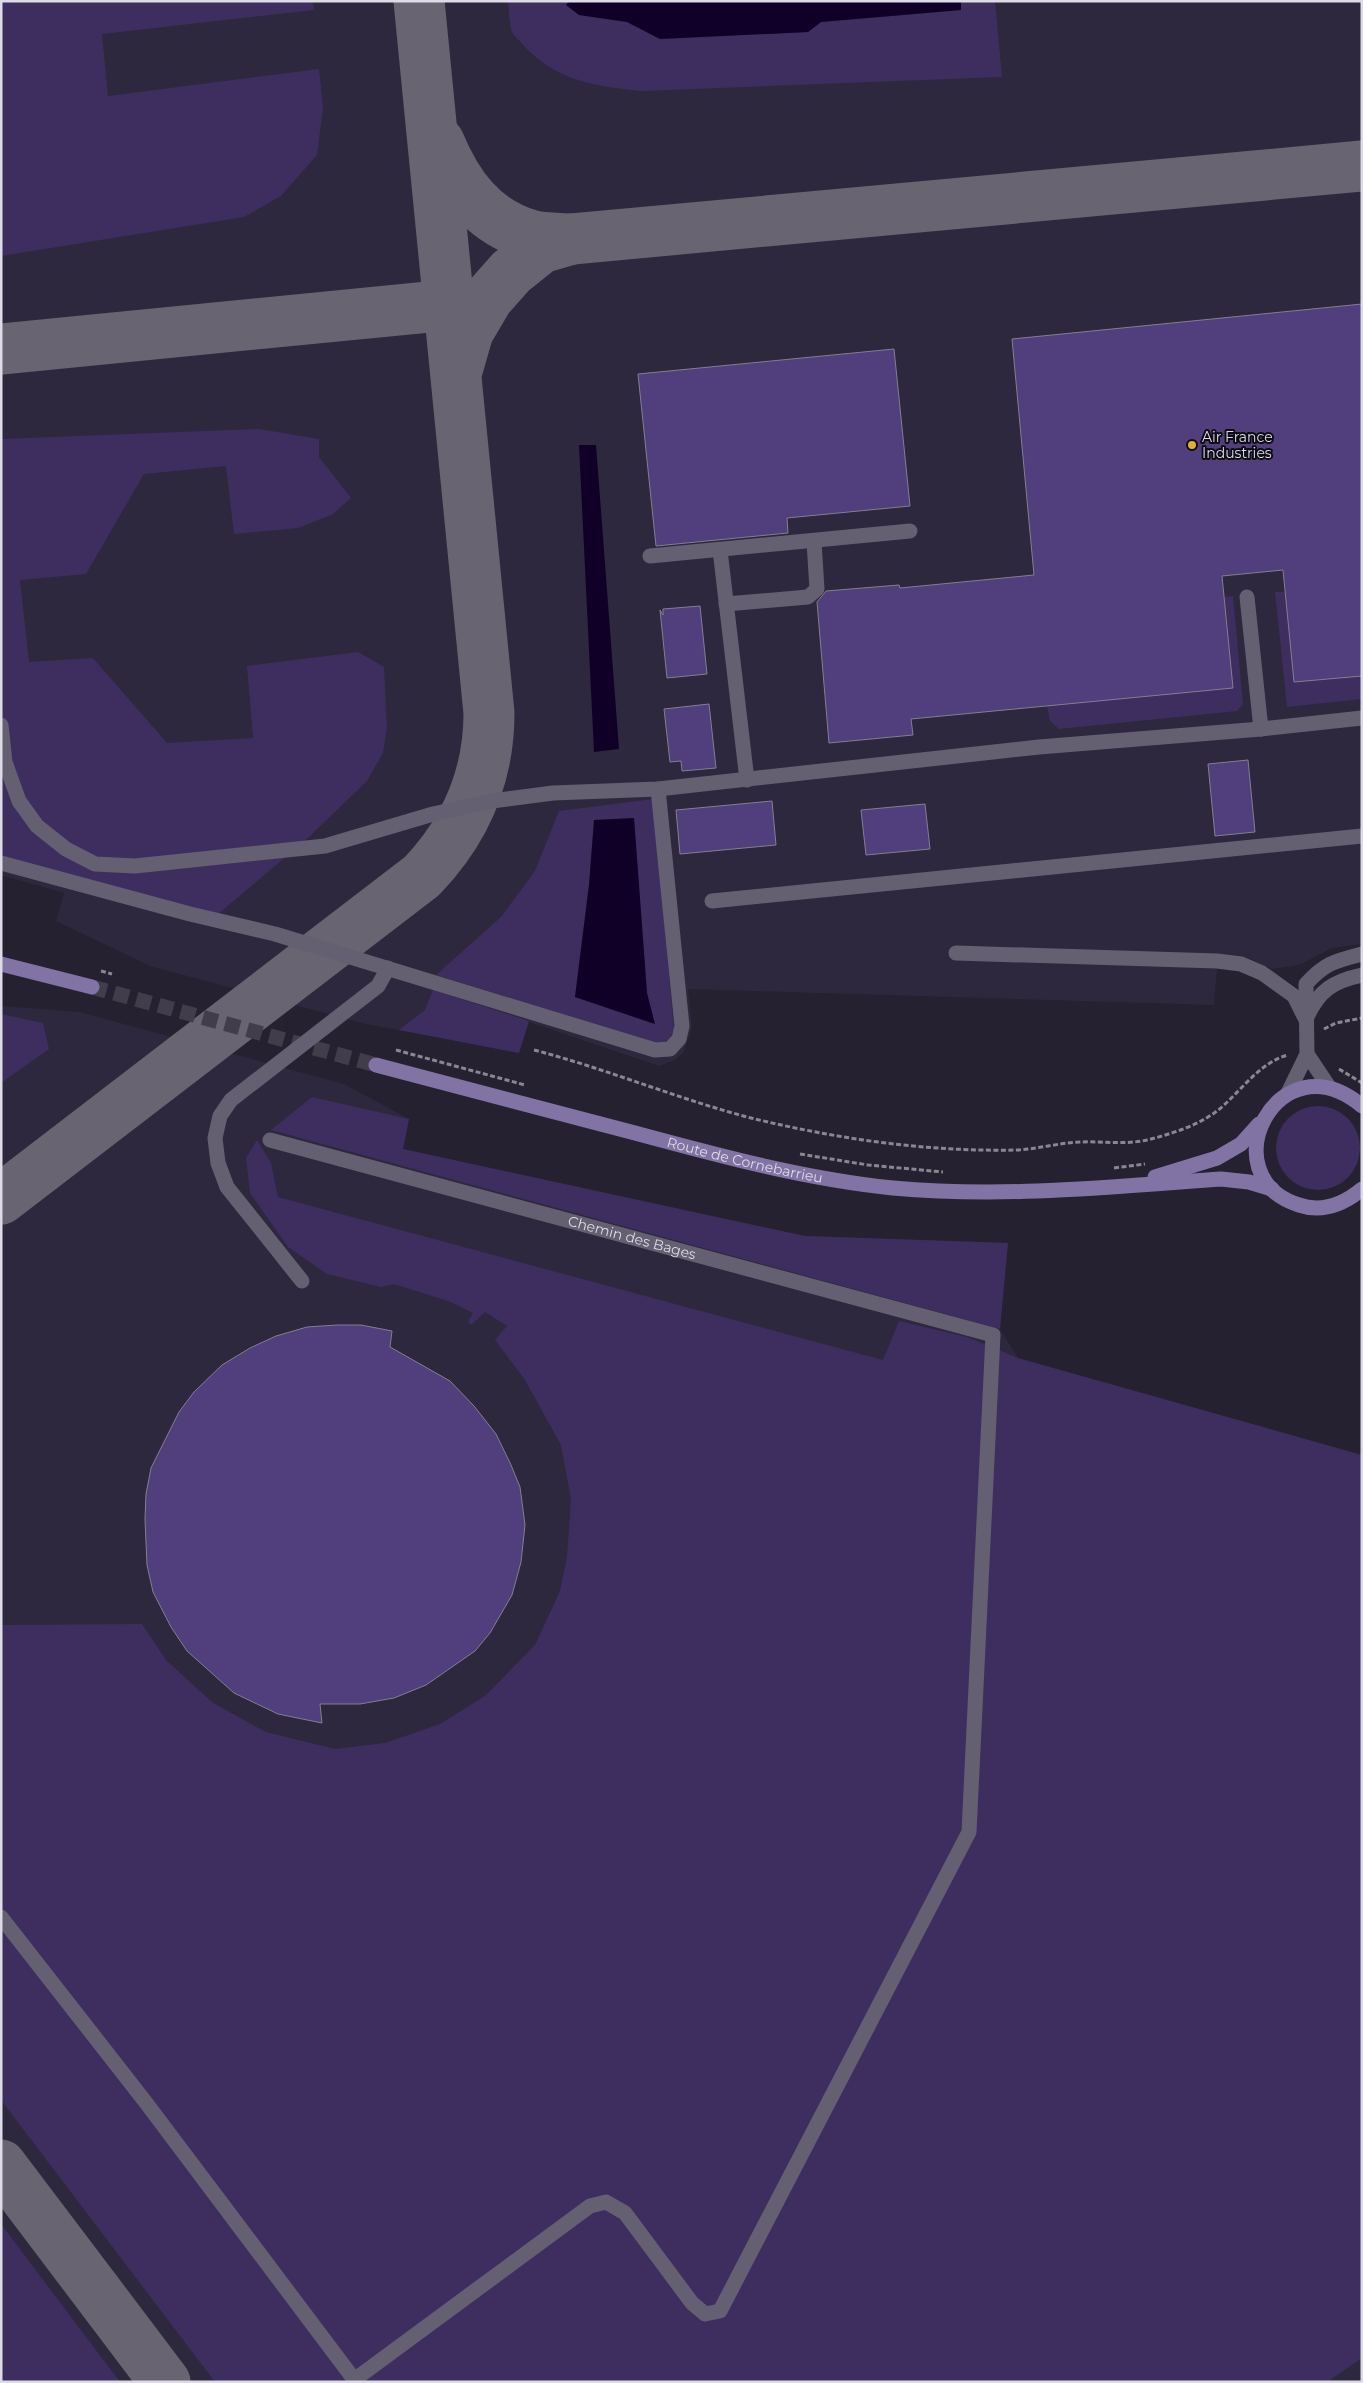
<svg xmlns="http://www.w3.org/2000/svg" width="1363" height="2383" viewBox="0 0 1363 2383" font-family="Montserrat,sans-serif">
	<rect width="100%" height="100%" fill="#252130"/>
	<!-- built -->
	<g fill="#2d283d">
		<path d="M1 1H1362V944L1332 948 1299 965 1272 969 1246 957H1218L1214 1005 688 989 692 1028 683 1053 675 1060 659 1066 529 1022 519 1053 366 1024 150 966 56 921 64 893 1 875Z"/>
		<path d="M1 1006 80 1012 344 1084 409 1119 403 1149 805 1236 1008 1243 1000 1329 1018 1358 1362 2153V2382H1Z"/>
	</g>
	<!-- green -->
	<g fill="#3d2e5f" fill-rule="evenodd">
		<path d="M1 1H313L314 10 102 34 108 96 319 69 323 108 317 155 281 196 244 217 1 256Z"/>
		<path d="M508 1H569L566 5 579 15 627 22 660 39 808 32 821 22 961 10V1H995L1002 77 642 91C598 87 557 81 525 47 522 43 515 37 512 32 509 24 509 11 508 1Z"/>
		<path d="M259 429 319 439V457L351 498 333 514 298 528 234 534 226 466 144 474 86 574 20 580 29 662 93 658 167 743 253 738 247 666 358 652 384 667 387 727 383 753 367 781 309 837 217 915 1 856V439Z"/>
		<path d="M1275 592H1285L1294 682 1362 676V699L1287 707Z"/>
		<path d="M1233 596 1243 704 1237 711 1059 729 1050 721 1047 706 1233 688 1224 597Z"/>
		<path d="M653 799 674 1029 669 1040 661 1043 651 1042 436 975 501 917 535 871 559 811ZM634 819 647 993 654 1024 575 997 589 885 594 820Z"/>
		<path d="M433 990 529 1021 519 1053 399 1030 425 1010Z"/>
		<path d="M1 1014 43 1023 49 1049 1 1083Z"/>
		<path d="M312 1097 409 1119 403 1149 805 1236 1008 1243 1000 1329 271 1130Z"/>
		<circle cx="1318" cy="1148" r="42"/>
		<path d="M257 1140 271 1163 278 1197 883 1360 899 1321 967 1337 1018 1358 1362 1455V2358L1327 2382H215L1 2100V1625L142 1624 166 1660 213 1703 266 1732 335 1749 385 1743 440 1724 485 1696 535 1645 560 1591 567 1557 571 1499 561 1445 525 1380 495 1340 507 1326 485 1312 471 1325 468 1322 473 1313 451 1302 394 1284 381 1287 327 1274 288 1247 250 1193 246 1158Z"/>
		<path d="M1 2224 120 2382H1Z"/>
	</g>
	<!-- water -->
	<g fill="#100028">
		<path d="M569 1H961V10L821 22 808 32 660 39 627 22 579 15 566 5Z"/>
		<path d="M579 445H596L619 749 594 752Z"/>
		<path d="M634 818 647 993 655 1024 575 997 589 885 594 820Z"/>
	</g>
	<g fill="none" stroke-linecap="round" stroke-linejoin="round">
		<!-- taxiway -->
		<g stroke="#686472" stroke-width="51">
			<path d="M439 142C457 185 482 221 530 235 542 239 559 238 572 239L1362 166"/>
			<path d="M1 349 449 305"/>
			<path d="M458 367 468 332 488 298 511 272 541 248 572 239"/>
			<path d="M1 1199 422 876C465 831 489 776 489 713L419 1"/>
			<path d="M1 2165 165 2382"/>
		</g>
	</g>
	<!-- building -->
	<g fill="#513e7c" stroke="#837f91">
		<path d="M1362 304V676L1294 682 1283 570 1222 576 1233 688 911 719 913 735 829 743 817 602 826 591 899 585 900 588 1034 575 1012 339Z"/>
		<path d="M894 349 910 506 787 518 788 533 656 546 638 374Z"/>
		<path d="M700 606 707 674 667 678 660 610 663 615V609Z"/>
		<path d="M709 704 716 768 682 771 681 761 670 762 664 709Z"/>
		<path d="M1248 760 1255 832 1215 836 1208 764Z"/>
		<path d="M772 801 776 845 680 854 676 810Z"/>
		<path d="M925 804 930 849 866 855 861 810Z"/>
		<path d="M337 1325H361L392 1331 390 1347 450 1381 474 1406 496 1434 511 1465 520 1487 525 1525 521 1562 512 1595 490 1633 475 1651 426 1685 394 1698 360 1704H320L322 1723 278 1714 234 1693 187 1651 171 1627 153 1592 147 1565 145 1519 146 1494 151 1468 179 1412 194 1392 222 1365 250 1348 276 1336 307 1327Z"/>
	</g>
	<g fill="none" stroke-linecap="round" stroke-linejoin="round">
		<!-- major-tunnel -->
		<path stroke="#413d4b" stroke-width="15" stroke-dasharray="15 8" stroke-linecap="butt" d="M92 987 376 1065"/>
		<!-- path -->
		<g stroke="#8a8793" stroke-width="3" stroke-dasharray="5 2.5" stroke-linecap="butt">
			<path d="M101 971 112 974"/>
			<path d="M1324 1029 1336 1023 1362 1018"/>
			<path d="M396 1050 525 1085"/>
			<path d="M534 1050C607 1069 678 1099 751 1118 837 1139 928 1152 1016 1150 1038 1149 1058 1143 1080 1142 1102 1141 1125 1145 1147 1140 1171 1134 1197 1126 1217 1111 1240 1093 1258 1063 1288 1055"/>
			<path d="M1339 1069 1362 1083"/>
			<path d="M800 1154 868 1165 943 1172"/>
			<path d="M1114 1168 1145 1164"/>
		</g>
		<!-- minor -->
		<g stroke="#646072" stroke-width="15">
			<path d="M720 550 747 780"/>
			<path d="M650 556 910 531"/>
			<path d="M1247 597 1261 729"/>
			<path d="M726 604 808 597 817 589 814 542"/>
			<path d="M1 725 5 762 19 801 37 826 66 849 95 864 135 866 325 846 433 814 492 801 553 793 658 789 1039 747 1261 729 1362 718"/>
			<path d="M1 863 190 914 275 934 655 1050 670 1049 679 1039 682 1026 658 789"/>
			<path d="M712 901 1362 836"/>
			<path d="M956 953 1217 961 1241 964 1262 973 1294 996 1306 1020"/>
			<path d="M1307 1017C1319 990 1334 981 1362 975"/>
			<path d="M1307 1054 1329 1087"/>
			<path d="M1288 1093 1307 1054 1306 984C1325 963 1335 961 1362 954"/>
			<path id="s1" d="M270 1140 993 1335 969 1832 720 2311 705 2314 692 2303 625 2213 606 2202 590 2206 354 2380"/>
			<path d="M302 1281 227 1187 218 1163 215 1138 220 1116 231 1100 378 986 388 968"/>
			<path d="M1 1917 147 2104 356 2382"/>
		</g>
		<!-- major -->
		<g stroke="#8174a5" stroke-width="15">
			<path d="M1 964 92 987"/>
			<path id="s2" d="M376 1065C462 1088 548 1111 635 1133 720 1156 805 1179 893 1188 1003 1198 1112 1187 1221 1179L1249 1182 1272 1189"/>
			<path d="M1362 1106C1278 1036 1208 1176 1299 1205 1323 1213 1344 1204 1362 1189"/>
			<path d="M1155 1177 1217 1158 1241 1144 1259 1124"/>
		</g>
	</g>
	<!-- markers -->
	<circle fill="#e1af34" stroke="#0e0c13" stroke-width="2" cx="1192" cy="445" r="5"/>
	<g text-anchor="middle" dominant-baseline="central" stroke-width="4" stroke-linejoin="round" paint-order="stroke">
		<!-- poi labels -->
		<g font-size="14" fill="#dddbe5" stroke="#0e0c13" text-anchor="start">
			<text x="1202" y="437">Air France<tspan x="1202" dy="16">Industries</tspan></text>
		</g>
		<!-- street labels -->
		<g font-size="14" fill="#dddbe5" stroke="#0e0c13">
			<text stroke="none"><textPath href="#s2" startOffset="381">Route de Cornebarrieu</textPath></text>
			<text stroke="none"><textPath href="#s1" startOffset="375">Chemin des Bages</textPath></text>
		</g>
	</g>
	<!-- border -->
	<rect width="1363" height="2383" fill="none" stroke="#dddbe5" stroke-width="5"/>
</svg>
